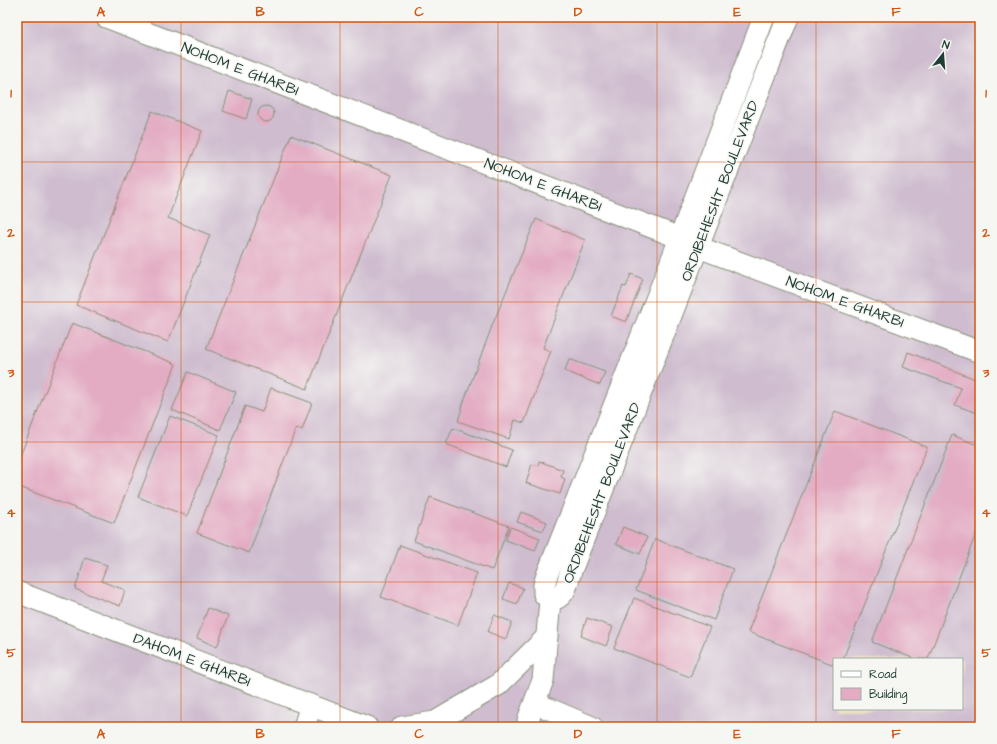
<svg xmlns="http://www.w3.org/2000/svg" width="997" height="744" viewBox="0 0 997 744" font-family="'Architects Daughter',sans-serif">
	<rect width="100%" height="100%" fill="#f6f6f2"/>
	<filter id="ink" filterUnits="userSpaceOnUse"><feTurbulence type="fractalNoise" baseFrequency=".025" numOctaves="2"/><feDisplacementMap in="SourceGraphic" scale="8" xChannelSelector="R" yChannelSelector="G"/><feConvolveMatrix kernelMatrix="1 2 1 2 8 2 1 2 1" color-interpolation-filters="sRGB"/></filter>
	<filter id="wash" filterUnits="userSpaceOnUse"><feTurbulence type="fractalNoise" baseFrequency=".012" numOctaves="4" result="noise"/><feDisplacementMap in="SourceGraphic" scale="16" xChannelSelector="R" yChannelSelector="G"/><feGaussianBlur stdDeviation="0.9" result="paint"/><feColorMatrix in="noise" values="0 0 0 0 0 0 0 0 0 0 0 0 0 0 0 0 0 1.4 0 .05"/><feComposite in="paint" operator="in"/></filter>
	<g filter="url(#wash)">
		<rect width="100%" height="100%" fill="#ecdfbd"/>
		<!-- industrial -->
		<path fill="#cfbdcf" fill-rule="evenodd" d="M17 17H980V727H17ZM834 659H962V709H834Z"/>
		<g id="blocks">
			<!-- building -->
			<g fill="#e3acc3">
				<path d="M229 91 252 99 246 119 223 111Z"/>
				<circle cx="266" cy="114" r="8"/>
				<path d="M152 111 202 131 168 218 210 235 168 342 76 305Z"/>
				<path d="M291 135 392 175 307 389 206 349Z"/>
				<path d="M536 219 585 240 543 348 551 351 524 423 515 420 509 439 458 421 464 401 492 326Z"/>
				<path d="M631 274 643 279 626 322 611 316 623 286 626 287Z"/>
				<path d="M72 323 176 364 114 523 17 486V464Z"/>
				<path d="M908 352 980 381V414L955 405 961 388 903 367Z"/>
				<path d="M569 359 605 372 600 385 565 371Z"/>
				<path d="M188 372 236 392 220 430 172 410Z"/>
				<path d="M271 388 312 403 302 430 296 428 249 553 197 533 245 406 262 412Z"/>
				<path d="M835 411 927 447 843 659H834V665L748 632Z"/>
				<path d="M170 416 219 435 187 516 138 497Z"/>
				<path d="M453 428 512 450 506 467 446 444Z"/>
				<path d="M952 435 980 446V523L928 659H915L872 642Z"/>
				<path d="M539 461 563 470 561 477 565 479 560 494 526 483 532 464 538 466Z"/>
				<path d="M430 497 509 526 492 570 414 541Z"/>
				<path d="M521 512 547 522 543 531 517 522Z"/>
				<path d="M510 527 540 538 535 551 506 540Z"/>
				<path d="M623 527 647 537 640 554 616 544Z"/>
				<path d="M655 539 733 569 714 620 636 590Z"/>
				<path d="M400 545 477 573 458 625 381 597Z"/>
				<path d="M85 558 107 565 101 581 125 590 120 606 75 589Z"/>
				<path d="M509 583 523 588 517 604 503 599Z"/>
				<path d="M634 598 710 627 690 677 614 648Z"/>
				<path d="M208 608 228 616 217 647 197 638Z"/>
				<path d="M494 615 512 622 506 639 488 632Z"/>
				<path d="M587 618 613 627 606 646 581 636Z"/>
			</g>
		</g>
	</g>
	<g filter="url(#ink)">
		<use href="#blocks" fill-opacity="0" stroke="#868e78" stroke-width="1"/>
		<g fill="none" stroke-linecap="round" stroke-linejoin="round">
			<defs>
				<g id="minor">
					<path d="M106 17 680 238 698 247 980 352"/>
					<path d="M764 17 670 264 547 575 544 585V594L550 600C566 599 567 583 571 571L788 17"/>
					<path d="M17 592 367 727"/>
					<path d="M535 703 592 727"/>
					<path d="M528 720 543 680 550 600"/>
					<path d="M304 727 311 705"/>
					<path d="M402 727 435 722 498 685 547 637"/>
				</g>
			</defs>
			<!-- minor casing -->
			<use href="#minor" stroke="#868e78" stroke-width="23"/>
			<!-- minor -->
			<use href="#minor" stroke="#fff" stroke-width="21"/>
		</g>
	</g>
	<!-- grid -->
	<path fill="none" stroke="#d45610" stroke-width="1" stroke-opacity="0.55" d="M181 17V727M340 17V727M498 17V727M657 17V727M816 17V727M17 162H980M17 302H980M17 442H980M17 582H980"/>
	<g text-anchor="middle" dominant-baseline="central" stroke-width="3" stroke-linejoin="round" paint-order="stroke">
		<!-- street labels -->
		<g font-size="15" fill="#1f3d34" stroke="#f6f6f2">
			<text transform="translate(240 69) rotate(21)">NOHOM E GHARBI</text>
			<text transform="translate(543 185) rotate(21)">NOHOM E GHARBI</text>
			<text transform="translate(720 191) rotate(-69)">ORDIBEHESHT BOULEVARD</text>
			<text transform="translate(845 302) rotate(20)">NOHOM E GHARBI</text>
			<text transform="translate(602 493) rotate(-69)">ORDIBEHESHT BOULEVARD</text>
			<text transform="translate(192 660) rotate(21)">DAHOM E GHARBI</text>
		</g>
	</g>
	<!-- margin -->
	<rect width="997" height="744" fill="none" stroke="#f6f6f2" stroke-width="44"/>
	<!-- legend -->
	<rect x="833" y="658" width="130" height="52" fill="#f6f6f2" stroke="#a0aca6"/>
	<rect x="841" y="671" width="20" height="6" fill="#ffffff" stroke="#a0aca6"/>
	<text x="869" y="678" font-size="12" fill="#1f3d34">Road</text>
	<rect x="841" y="688" width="20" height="12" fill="#e3acc3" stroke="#a0aca6"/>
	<text x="869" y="698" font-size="12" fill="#1f3d34">Building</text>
	<!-- north arrow -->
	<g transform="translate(943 54) rotate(17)" stroke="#f6f6f2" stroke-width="3" paint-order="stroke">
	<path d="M0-3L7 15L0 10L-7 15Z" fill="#1f3d34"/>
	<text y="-6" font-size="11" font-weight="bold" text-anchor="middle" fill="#1f3d34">N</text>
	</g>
	<rect x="22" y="22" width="953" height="700" fill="none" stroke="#d45610" stroke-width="1.5"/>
	<g font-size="13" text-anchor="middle" font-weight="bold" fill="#d45610">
		<text x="101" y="16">A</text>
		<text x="260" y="16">B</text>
		<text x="419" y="16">C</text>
		<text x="578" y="16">D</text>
		<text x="737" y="16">E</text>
		<text x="896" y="16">F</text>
		<text x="11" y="97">1</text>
		<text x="986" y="97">1</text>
		<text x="11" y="237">2</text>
		<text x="986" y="237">2</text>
		<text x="11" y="377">3</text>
		<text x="986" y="377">3</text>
		<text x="11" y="517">4</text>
		<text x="986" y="517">4</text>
		<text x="11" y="657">5</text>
		<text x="986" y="657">5</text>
		<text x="101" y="738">A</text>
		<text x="260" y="738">B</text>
		<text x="419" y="738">C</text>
		<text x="578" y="738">D</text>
		<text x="737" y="738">E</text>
		<text x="896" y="738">F</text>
	</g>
</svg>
